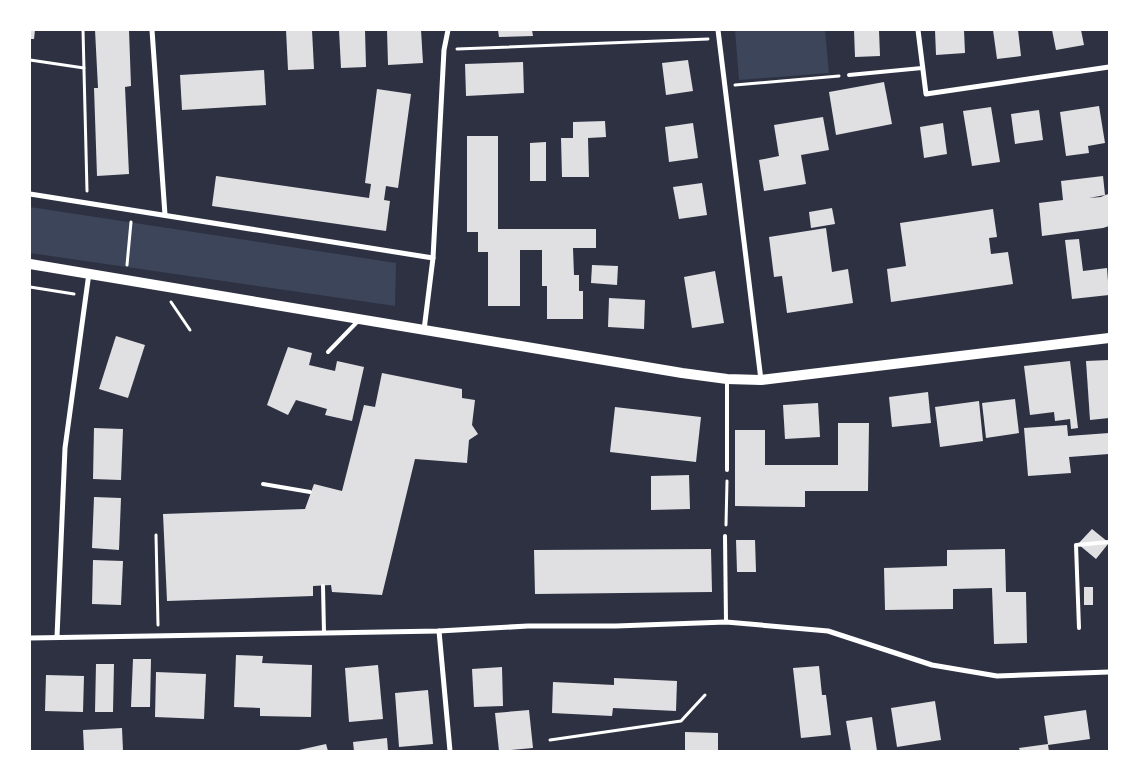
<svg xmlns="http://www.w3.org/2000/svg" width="1139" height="781" viewBox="0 0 1139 781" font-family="Jost,sans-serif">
	<rect width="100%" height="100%" fill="#2d3142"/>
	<!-- green -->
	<g fill="#3c4559">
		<path d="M735 30H825L829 73 739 80Z"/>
		<path d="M30 207 396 263 395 306 30 253Z"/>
	</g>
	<!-- building -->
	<g fill="#e0e0e3">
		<path d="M30 30H35L34 39H30Z"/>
		<path d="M95 30H129L131 86 125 87 129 174 97 176 94 88H98Z"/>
		<path d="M286 30H312L314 69 288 70Z"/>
		<path d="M339 30H365L366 67 341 68Z"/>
		<path d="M387 30H421L423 63 388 65Z"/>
		<path d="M498 30H532L533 36 499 37Z"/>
		<path d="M854 30H879L880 56 855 57Z"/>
		<path d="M935 30H964L965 53 936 55Z"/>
		<path d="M993 30H1018L1021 56 997 59Z"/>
		<path d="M1052 30H1081L1084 45 1056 50Z"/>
		<path d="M688 60 693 91 666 95 662 63Z"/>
		<path d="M523 62 524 93 466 96 465 64Z"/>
		<path d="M264 70 266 105 182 110 180 75Z"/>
		<path d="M884 82 892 124 836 135 829 92Z"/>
		<path d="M377 89 411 94 398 188 386 186 384 200 390 201 386 231 212 206 216 176 369 198 371 184 365 183Z"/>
		<path d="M1099 106 1105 143 1088 146 1089 153 1066 156 1060 112Z"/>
		<path d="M991 107 1000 162 972 166 963 111Z"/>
		<path d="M1039 110 1043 140 1015 144 1011 114Z"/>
		<path d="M823 117 829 150 801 155 806 184 764 191 759 160 779 156 774 125Z"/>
		<path d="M605 121 606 137 588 138 589 177H562L561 138H573V122Z"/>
		<path d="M693 123 698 158 669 162 665 127Z"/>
		<path d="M943 123 947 154 924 158 920 127Z"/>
		<path d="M467 136H498V229H596V248H573L574 275H579V291H583V319H547V286H542V250H520V306H488V252H478V232H467Z"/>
		<path d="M546 142V181H530V143Z"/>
		<path d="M1103 176 1105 195 1089 198 1101 197 1105 195 1109 194V226L1103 228 1042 236 1039 203 1063 200 1061 181Z"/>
		<path d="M702 183 707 215 679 219 673 187Z"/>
		<path d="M832 208 835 224 811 228 809 212Z"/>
		<path d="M993 209 997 237 989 238 991 254 1008 252 1013 284 891 302 887 269 906 266 900 223Z"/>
		<path d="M826 228 832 272 848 269 853 303 787 313 782 276 774 277 769 237Z"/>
		<path d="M1079 239 1083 271 1107 268 1109 295 1072 299 1065 240Z"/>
		<path d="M592 265 618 266 617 285 591 283Z"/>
		<path d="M715 271 724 323 692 328 684 277Z"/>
		<path d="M609 298 645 300 644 329 608 327Z"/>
		<path d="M116 336 145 345 128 398 99 389Z"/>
		<path d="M288 347 312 353 309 365 335 371 337 361 364 367 352 421 325 415 327 409 296 400 288 415 267 405Z"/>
		<path d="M1109 360V418L1090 420 1086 361Z"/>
		<path d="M1070 361 1078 428 1071 429 1070 419 1055 421 1054 412 1030 415 1024 366Z"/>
		<path d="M382 373 462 389V398L475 400 472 425 478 434 469 440 467 463 415 459 382 595 332 592 331 585 313 586V596L167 601 163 514 305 509 314 484 342 491 364 405 375 407Z"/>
		<path d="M928 392 931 423 892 427 889 397Z"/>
		<path d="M1015 399 1019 433 986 438 982 403Z"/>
		<path d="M979 401 983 441 940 447 935 407Z"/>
		<path d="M818 403 820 437 785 439 783 405Z"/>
		<path d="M615 407 701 417 696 462 610 452Z"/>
		<path d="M838 423H869L868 491H805V507L735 506V430H765V465H838Z"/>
		<path d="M1067 425 1068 436 1109 433V454L1069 457 1071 473 1028 476 1024 428Z"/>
		<path d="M94 428 123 429 121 480 93 479Z"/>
		<path d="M689 475 690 509 651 510V476Z"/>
		<path d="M94 497 121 498 119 550 92 548Z"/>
		<path d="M1092 529 1108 542 1109 540V545L1108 544 1096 559 1078 544Z"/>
		<path d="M736 540H755L756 572H737Z"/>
		<path d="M711 549 712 592 535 594 534 550Z"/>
		<path d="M1005 549 1006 592H1026L1027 643 994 644 992 588 953 589V609L885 610 884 568 947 566V550Z"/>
		<path d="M93 560 123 561 121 605 92 604Z"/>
		<rect x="1084" y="587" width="9" height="18"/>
		<path d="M236 655 263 656 262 663 312 665 311 717 260 716V708L234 707Z"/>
		<path d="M133 659H151L150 707H131Z"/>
		<path d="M96 664H114L113 712H95Z"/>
		<path d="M378 665 383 719 349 722 345 668Z"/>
		<path d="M819 666 822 695H826L831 735 801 738 793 668Z"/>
		<path d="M502 667 503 706 474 707 472 669Z"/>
		<path d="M156 672 206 674 204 719 155 717Z"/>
		<path d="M46 675 84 676 83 712 45 711Z"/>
		<path d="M614 678 677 681 676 711 613 708 612 716 552 713 553 682 614 685Z"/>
		<path d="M428 690 433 744 399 747 395 693Z"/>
		<path d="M935 701 941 740 897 747 891 708Z"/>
		<path d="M529 710 533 748 499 751 495 713Z"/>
		<path d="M1086 710 1090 739 1048 745 1049 751H1020L1019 748 1048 744 1044 716Z"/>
		<path d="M872 717 877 751H851L846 721Z"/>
		<path d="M122 728 123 751H84L83 730Z"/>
		<path d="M685 732 718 733V751H685Z"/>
		<path d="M387 738 388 751H354L353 742Z"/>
		<path d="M326 744 328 751H299V750Z"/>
	</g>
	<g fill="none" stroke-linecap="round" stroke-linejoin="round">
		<!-- path -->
		<g stroke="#fff" stroke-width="3">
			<path d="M83 30 87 191"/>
			<path d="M457 49 708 39"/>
			<path d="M30 60 84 68"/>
			<path d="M735 85 839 76"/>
			<path d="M127 265 131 222"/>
			<path d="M30 287 74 294"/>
			<path d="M171 302 190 330"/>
			<path d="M726 525 727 481"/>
			<path d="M156 535 158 625"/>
			<path d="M550 740 681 721 705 695"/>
		</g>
		<!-- service -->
		<g stroke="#fff" stroke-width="4">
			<path d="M849 75 922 68"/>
			<path d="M328 352 358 321"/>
			<path d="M727 470V379"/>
			<path d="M263 484 310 492"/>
			<path d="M725 536 726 622"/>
			<path d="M323 586 324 633"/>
			<path d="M1079 628 1076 545 1109 542"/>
		</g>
		<!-- minor -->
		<g stroke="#fff" stroke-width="5">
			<path d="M152 30 165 215"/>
			<path d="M718 30 761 380"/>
			<path d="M918 30 926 94 1109 67"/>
			<path d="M30 194 433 258"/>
			<path d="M424 330 433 258 444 50 448 30"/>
			<path d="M439 631 450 751"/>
			<path d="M57 637 65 448 89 273"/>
			<path d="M30 638 439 631 528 626H616L726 622 828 631 932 665 997 676 1109 672"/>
		</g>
		<!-- secondary -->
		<path stroke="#fff" stroke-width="10" d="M30 264 682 373 727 379 761 380 1109 338"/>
	</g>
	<!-- border -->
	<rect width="1139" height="781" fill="none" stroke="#ffffff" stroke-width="62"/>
</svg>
